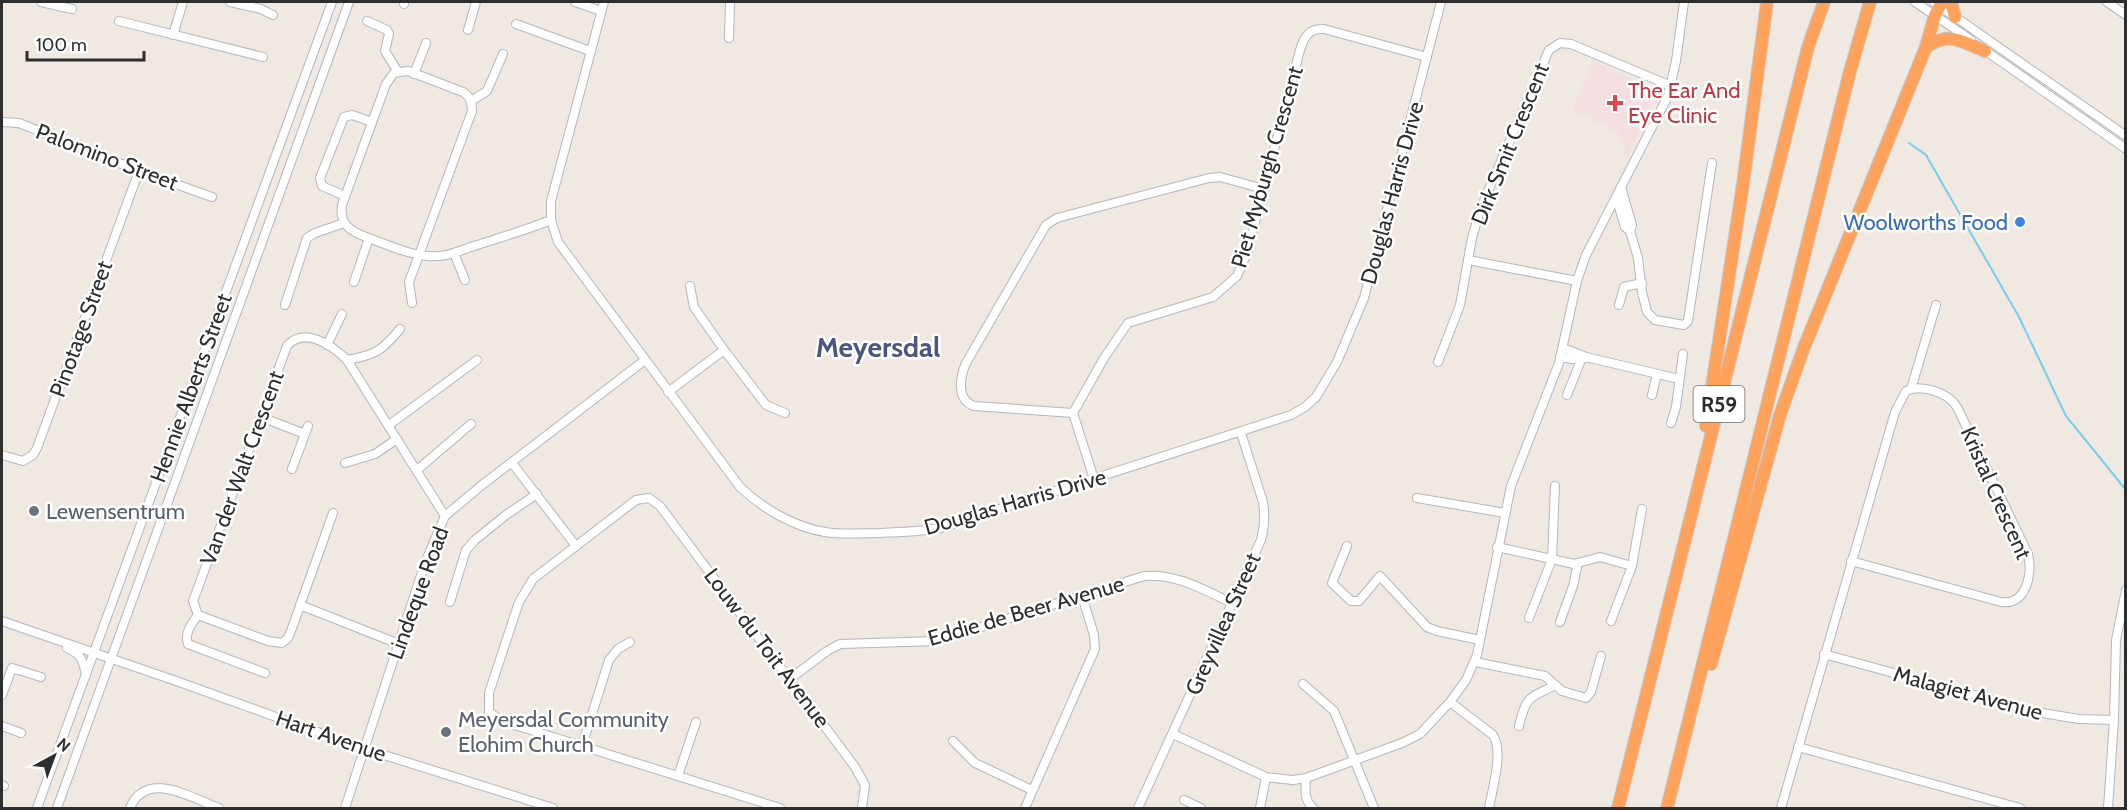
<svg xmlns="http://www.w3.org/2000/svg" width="2127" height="810" viewBox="0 0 2127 810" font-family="Cabin,sans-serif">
	<rect width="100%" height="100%" fill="#efe9e1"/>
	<!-- medical -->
	<path fill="#f5dfe0" d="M1593 62 1655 88 1658 96 1627 155 1619 133 1573 110 1582 86Z"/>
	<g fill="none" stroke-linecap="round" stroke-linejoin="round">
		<!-- stream -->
		<path stroke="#75cff0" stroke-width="2" d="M1909 143 1926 155 2019 317 2066 416 2126 490"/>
		<defs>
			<g id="minor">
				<path d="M41 2 72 9"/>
				<path d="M230 2 261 9 273 15"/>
				<path d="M575 2 601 11"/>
				<path d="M604 2 551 201V220L558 242 740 487C762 508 794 527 825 532 842 535 862 533 880 533 902 532 922 532 944 527L1291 415 1305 407 1316 397 1337 362 1364 298 1441 2"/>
				<path d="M1915 2 1971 40"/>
				<path d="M1934 2 2126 136"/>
				<path d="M2107 2 2126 15"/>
				<path d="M404 4V2"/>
				<path d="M119 21 263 57"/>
				<path d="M367 21 387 30 389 34 385 51 398 72"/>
				<path d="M516 24 590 51"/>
				<path d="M468 30 476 2"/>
				<path d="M173 35 183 2"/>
				<path d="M729 38 730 2"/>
				<path d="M1983 49 2126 149"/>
				<path d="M414 74 426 43"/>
				<path d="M471 101 487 91 503 54"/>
				<path d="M2 122 19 123 139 171 212 197"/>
				<path d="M1621 187 1632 225 1630 231"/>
				<path d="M345 196 322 186 320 178 344 117 352 115 372 122"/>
				<path d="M1616 197 1625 227 1630 231 1638 258 1642 292 1647 312 1655 320 1684 325 1688 321 1712 163"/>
				<path d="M454 253 465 280"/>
				<path d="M1468 260 1577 281"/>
				<path d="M354 282 369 238"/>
				<path d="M412 303 409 282 472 111C472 103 470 96 463 92L408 71 394 73 386 84 342 205C339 224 350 231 366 237 386 244 406 254 428 256 445 258 461 250 477 245 502 237 526 230 551 220"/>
				<path d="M285 305 307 238 315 233 344 223"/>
				<path d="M1619 305 1624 287 1642 283"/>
				<path d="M327 345 342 314"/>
				<path d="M1563 348 1586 357 1679 379"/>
				<path d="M724 350 766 405 785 413"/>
				<path d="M1560 357 1572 359 1585 358"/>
				<path d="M347 360C375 355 382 351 400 329"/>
				<path d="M1438 362 1460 305 1472 238 1480 210 1549 50 1560 43 1571 44 1671 86"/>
				<path d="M1911 389 1936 305"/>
				<path d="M668 392 724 350 694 307 690 286"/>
				<path d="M1567 395 1581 360"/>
				<path d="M1652 395 1657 374"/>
				<path d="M1073 413 974 406C956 400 960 377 966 363L1046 225 1057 218 1209 178 1220 177 1264 189"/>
				<path d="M261 417 305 434"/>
				<path d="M1671 423 1676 407 1683 354"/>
				<path d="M389 425 477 360"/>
				<path d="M2 455 23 461 33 455 37 448 139 171"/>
				<path d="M345 463 375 454 397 439"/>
				<path d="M512 463 576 546"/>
				<path d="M292 469 308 426"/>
				<path d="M417 470 471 424"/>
				<path d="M1094 479 1073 413 1104 358 1128 323 1213 297 1237 276 1247 253 1300 50C1304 37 1309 28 1324 29L1427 57"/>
				<path d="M1417 498 1505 513"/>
				<path d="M333 513 291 631 288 638 282 643 268 641 198 615 193 601 196 593 287 346C304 326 332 345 347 360L445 516"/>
				<path d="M1347 546 1332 583 1351 601H1359L1380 576 1427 627 1437 631 1480 640"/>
				<path d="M1497 547 1574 564 1600 557 1632 566 1642 509"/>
				<path d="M450 602 466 550 475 540 506 515 537 494"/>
				<path d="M300 605 399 644"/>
				<path d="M198 615C192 623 184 633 188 644L265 673"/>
				<path d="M1529 618 1552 559 1555 486"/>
				<path d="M2 621 179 682 365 749 553 808"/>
				<path d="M1611 621 1632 566"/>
				<path d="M1560 622 1573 586 1578 563"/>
				<path d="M67 648C81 654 83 660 86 675"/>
				<path d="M1824 654 2036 712 2079 719 2114 720"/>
				<path d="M1475 662 1545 676 1562 691 1586 698 1591 692 1601 656"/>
				<path d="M790 679 827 651 840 644 937 641 1144 576C1176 573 1204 590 1232 603"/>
				<path d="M1303 684 1334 711 1374 808"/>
				<path d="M2 695 12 668 41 677"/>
				<path d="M1450 702 1493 735C1504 753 1492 789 1489 808"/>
				<path d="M2 726 21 733"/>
				<path d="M1519 726C1527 693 1530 699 1555 685"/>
				<path d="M1173 734 1266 777 1293 780 1306 778 1402 743 1420 734 1450 702 1466 680 1477 655 1511 486 1559 363 1577 281 1586 255 1668 96 1676 61 1684 2"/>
				<path d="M953 741 975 763 1032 790"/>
				<path d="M582 746 609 660 618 649 630 642"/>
				<path d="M1798 747 2020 808"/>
				<path d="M678 776 696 722"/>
				<path d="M1306 778C1305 790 1304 800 1313 808"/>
				<path d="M2 785 4 786"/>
				<path d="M1184 800 1201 808"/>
				<path d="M37 808 332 2"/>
				<path d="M57 808 349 2"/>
				<path d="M130 808C146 769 191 798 219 808"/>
				<path d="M345 808 425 563 445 516 482 485 645 360"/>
				<path d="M780 808 502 721 489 712V693L519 602 533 579 636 500 649 498 660 506 855 767 865 785 862 808"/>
				<path d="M1025 808 1095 649 1094 635 1082 596"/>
				<path d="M1138 808 1261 540C1265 526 1265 515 1263 502L1241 433"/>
				<path d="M1260 808 1266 777"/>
				<path d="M1781 808C1818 676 1856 544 1895 412L1906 391C1921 384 1948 392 1957 407L2028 554C2033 574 2026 606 2001 602L1851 561"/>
				<path d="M2108 808 2114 720 2116 640 2126 590"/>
			</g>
			<g id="highway">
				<path d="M1951 2 1955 17"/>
				<path d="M1926 47C1951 31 1960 41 1985 51"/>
				<path d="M1706 426 1743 184 1767 2"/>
				<path d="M1711 664 1780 415 1803 350 1926 47 1935 15 1942 2"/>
				<path d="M1618 808 1794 103 1808 47 1824 2"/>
				<path d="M1667 808 1850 71 1870 2"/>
			</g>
		</defs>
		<!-- minor casing -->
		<use href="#minor" stroke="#b4b7c1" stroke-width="10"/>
		<!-- highway casing -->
		<use href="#highway" stroke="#c9c9c9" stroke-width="14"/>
		<!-- minor -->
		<use href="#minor" stroke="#fff" stroke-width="8"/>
		<!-- highway -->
		<use href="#highway" stroke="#ffa35c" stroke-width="12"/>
	</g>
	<!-- markers -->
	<path fill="#e0444e" stroke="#fff" stroke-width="2" d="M1612 94h6v6h6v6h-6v6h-6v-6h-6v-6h6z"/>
	<circle fill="#3f7fe0" stroke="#fff" stroke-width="2" cx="2020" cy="222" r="6"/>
	<g fill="#6b7280" stroke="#fff" stroke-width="2">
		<circle cx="34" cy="511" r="6"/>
		<circle cx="446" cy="732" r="6"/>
	</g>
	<g text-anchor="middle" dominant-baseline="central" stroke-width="5" stroke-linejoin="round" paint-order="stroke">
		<!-- shield labels -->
		<rect fill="#fff" stroke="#6d6d6d" stroke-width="1.5" x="1693.5" y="386" width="51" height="36" rx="4.5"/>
		<g font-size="21" font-weight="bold" fill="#2e2e2e">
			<text x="1719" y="404">R59</text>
		</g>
		<!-- health labels -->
		<g font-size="22" fill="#be3a42" stroke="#fff" text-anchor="start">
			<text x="1628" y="90">The Ear And<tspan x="1628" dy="25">Eye Clinic</tspan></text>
		</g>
		<!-- street labels -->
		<g font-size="22" fill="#2e2e2e" stroke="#fff">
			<text transform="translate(1510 144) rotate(-68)">Dirk Smit Crescent</text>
			<text transform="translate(107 157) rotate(21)">Palomino Street</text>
			<text transform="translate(1267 167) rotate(-74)">Piet Myburgh Crescent</text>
			<text transform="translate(1392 193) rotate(-75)">Douglas Harris Drive</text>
			<text transform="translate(81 329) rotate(-70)">Pinotage Street</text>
			<text transform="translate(191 388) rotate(-70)">Hennie Alberts Street</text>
			<text transform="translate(242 468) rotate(-70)">Van der Walt Crescent</text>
			<text transform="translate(1996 493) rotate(66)">Kristal Crescent</text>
			<text transform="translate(1015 502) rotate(-16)">Douglas Harris Drive</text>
			<text transform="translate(418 593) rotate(-70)">Lindeque Road</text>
			<text transform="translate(1026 611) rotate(-16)">Eddie de Beer Avenue</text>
			<text transform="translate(1223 624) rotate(-66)">Greyvillea Street</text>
			<text transform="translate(767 648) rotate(53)">Louw du Toit Avenue</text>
			<text transform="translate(1968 693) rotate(15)">Malagiet Avenue</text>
			<text transform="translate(331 736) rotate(19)">Hart Avenue</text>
		</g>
		<!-- shop labels -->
		<g font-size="22" fill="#366cbe" stroke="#fff" text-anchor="end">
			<text x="2008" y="222">Woolworths Food</text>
		</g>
		<!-- worship labels -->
		<g font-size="22" fill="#5b616d" stroke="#fff" text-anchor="start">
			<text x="46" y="511">Lewensentrum</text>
			<text x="458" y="719">Meyersdal Community<tspan x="458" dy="25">Elohim Church</tspan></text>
		</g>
		<!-- district labels -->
		<g font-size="28" font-weight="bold" fill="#4d5680" stroke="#fff">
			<text x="878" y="347">Meyersdal</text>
		</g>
	</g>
	<!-- border -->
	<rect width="2127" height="810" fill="none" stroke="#2e2e2e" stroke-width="6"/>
	<!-- north arrow -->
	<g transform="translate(54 756) rotate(41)" stroke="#ffffff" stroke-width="4.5" paint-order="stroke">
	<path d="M0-4.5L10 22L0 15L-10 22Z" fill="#2e2e2e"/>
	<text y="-9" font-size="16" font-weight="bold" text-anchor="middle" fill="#2e2e2e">N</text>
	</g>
	<!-- scale -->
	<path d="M27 51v9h117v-9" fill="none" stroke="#2e2e2e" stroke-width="3"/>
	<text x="36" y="51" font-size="18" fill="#2e2e2e" stroke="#ffffff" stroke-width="4.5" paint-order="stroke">100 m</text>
</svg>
